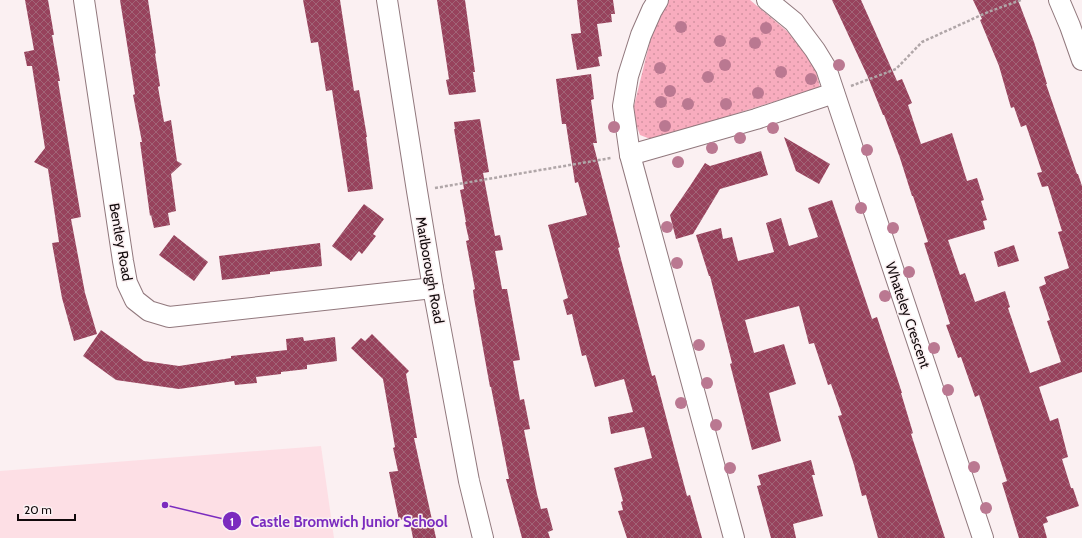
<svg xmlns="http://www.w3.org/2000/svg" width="1082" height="538" viewBox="0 0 1082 538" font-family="Cabin,sans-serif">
	<defs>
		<pattern id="grass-dots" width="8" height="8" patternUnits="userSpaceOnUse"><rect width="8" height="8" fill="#f8acbe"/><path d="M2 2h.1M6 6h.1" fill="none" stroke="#d493a2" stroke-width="1.8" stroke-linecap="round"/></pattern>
		<pattern id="building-cross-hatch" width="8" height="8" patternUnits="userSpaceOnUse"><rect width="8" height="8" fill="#97425c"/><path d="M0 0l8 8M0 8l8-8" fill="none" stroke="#a16477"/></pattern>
	</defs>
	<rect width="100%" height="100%" fill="#fbf0f2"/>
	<!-- built -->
	<path fill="#fddfe5" d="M321 446 334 538H0V471Z"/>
	<!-- grass -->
	<path fill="url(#grass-dots)" d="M668 0H750L788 32 815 66 820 87 653 140 640 135 632 114 652 33Z"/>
	<!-- building -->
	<g fill="url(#building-cross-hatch)">
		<path d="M25 0H48L54 35H52L60 81H58L81 217 71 219 85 293 97 334 74 341 62 298 52 243 59 242 48 169 34 162 45 148 32 66H27L24 52 34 50Z"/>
		<path d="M120 0H148L156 53 155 54 160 86 158 87 164 122 171 120 177 161 182 164 171 174 176 211 168 213 170 225 154 228 151 215 150 216 140 142H142L133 95 135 94Z"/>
		<path d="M303 0H340L354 91 359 90 367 137H366L373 189 348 192 332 90 326 91 318 42 311 43Z"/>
		<path d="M437 0H465L475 72H473L476 92 449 95 446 80 449 79Z"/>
		<path d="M577 0H613L615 14H611L612 22 597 24 602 56 598 57 600 66 577 70 571 34 581 33Z"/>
		<path d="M832 0H861L897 81 902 79 912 103 908 105 921 144 952 133 967 181 977 178 984 200 981 201 987 220 983 221 985 229 948 240 960 275 965 273 975 302 1005 291 1010 307 1008 308 1030 373 1061 362 1047 321 1050 320 1039 287 1046 284 1044 277 1069 268 1058 232 1062 231 1048 186 1042 187 1037 173 1042 172 1026 125 1021 127 1014 107 1011 108 999 66 980 20 982 19 973 0H1018L1034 42 1047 84H1046L1077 174H1078L1082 186V372L1039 387 1050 421 1058 418 1068 457 1062 459 1071 488H1073L1079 506 1046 517 1048 522 1043 524 1047 538H1019L1002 483 1007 481 979 395 975 397 961 357 958 358 946 325 950 324 924 243 928 242 913 196H912L900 158 884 115H883L867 75Z"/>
		<path d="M591 74 594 99 591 100 597 143H593L620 247 618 248 652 376 655 375 687 496 690 495 702 538H627L618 511 623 510 621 502 623 501 614 468 652 458 644 427 611 434 608 417 633 412 624 379 595 387 586 355 582 356 572 314 567 315 563 300 568 298 548 225 587 215 578 182 575 183 566 124H562L556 79Z"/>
		<path d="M480 119 489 172 483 173 495 236 500 235 503 250 495 251 502 289H507L520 360 513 361 520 400 524 399 530 429 524 430 537 494 541 509 547 508 553 530 548 532 550 538H522L506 479H509L491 387H490L474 298 473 290 475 289 466 241 469 240 465 222H466L460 190 464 189 454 129H455L454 122Z"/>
		<path d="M784 137 830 164 819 184 796 171Z"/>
		<path d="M761 151 768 175 720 189 693 234 676 239 670 215 690 186 705 163 710 166Z"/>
		<path d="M832 200 872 319 877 317 902 393H901L913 433 911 434 945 538H878L866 495 862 496 854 465 838 416 842 415 831 384 828 385 814 343 809 344 799 306 745 320 754 353 784 344 796 384 769 393 781 441 752 450 730 364 732 363 710 276H709L696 235 721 228 723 239 732 237 738 261 774 252 766 223 781 218 789 246 818 237 808 208Z"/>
		<path d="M364 204 384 219 373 234 376 236 362 254 359 251 351 261 332 246Z"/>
		<path d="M174 235 208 262 194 281 159 255Z"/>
		<path d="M320 243 322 266 270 272V274L222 280 219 256Z"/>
		<path d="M1014 245 1019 261 998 267 994 252Z"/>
		<path d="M101 330 144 361 179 366 231 358V356L287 350 286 339 303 337 304 341 335 337 337 361 307 365V369L281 372V374L256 377 257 383 235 385 234 381 179 389 116 380 83 356Z"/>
		<path d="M372 334 409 371 406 374 417 438H414L436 538H413L409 518 399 520 389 472 398 471 393 448 395 447 383 379 351 348 361 338 365 341Z"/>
		<path d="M811 460 815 475H812L823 516 793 524 796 538H771L757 486 761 485 758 475Z"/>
	</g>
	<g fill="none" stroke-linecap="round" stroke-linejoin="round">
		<defs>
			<g id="street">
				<path d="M84 0 123 261 127 283 135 300 149 311 169 317 433 288"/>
				<path d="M387 0 417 191 433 288 469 481 483 538"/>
				<path d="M658 0 652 10 641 35 628 76 623 106 630 155 734 538"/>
				<path d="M767 0 794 22 815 50 826 68 983 538"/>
				<path d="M1059 0 1070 26 1082 60"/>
				<path d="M630 155 756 119 834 93"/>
			</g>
		</defs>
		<!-- street casing -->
		<use href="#street" stroke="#91787d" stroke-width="22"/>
		<!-- path -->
		<g stroke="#b0a6a8" stroke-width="2.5" stroke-dasharray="3 2" stroke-linecap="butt">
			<path d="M851 86 896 69 922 42 988 12 1021 0"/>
			<path d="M435 188 611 158"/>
		</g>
		<!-- street -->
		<use href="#street" stroke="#fff" stroke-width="20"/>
	</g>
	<!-- trees -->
	<g fill="#ba7891">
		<circle cx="681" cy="27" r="6"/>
		<circle cx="766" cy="28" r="6"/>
		<circle cx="720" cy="41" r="6"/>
		<circle cx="755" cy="43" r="6"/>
		<circle cx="725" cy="65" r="6"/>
		<circle cx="839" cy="65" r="6"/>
		<circle cx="660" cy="68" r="6"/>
		<circle cx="781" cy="72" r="6"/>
		<circle cx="708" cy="77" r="6"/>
		<circle cx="811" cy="79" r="6"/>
		<circle cx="670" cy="91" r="6"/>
		<circle cx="758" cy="93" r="6"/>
		<circle cx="661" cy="102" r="6"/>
		<circle cx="688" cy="104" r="6"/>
		<circle cx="726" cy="104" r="6"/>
		<circle cx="665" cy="126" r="6"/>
		<circle cx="614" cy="127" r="6"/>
		<circle cx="773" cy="128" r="6"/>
		<circle cx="740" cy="138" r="6"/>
		<circle cx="712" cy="148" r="6"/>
		<circle cx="867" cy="150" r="6"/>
		<circle cx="678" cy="162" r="6"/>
		<circle cx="861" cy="208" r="6"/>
		<circle cx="667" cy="227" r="6"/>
		<circle cx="893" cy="228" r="6"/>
		<circle cx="677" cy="263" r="6"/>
		<circle cx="909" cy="272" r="6"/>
		<circle cx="885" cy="296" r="6"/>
		<circle cx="699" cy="345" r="6"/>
		<circle cx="934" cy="348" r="6"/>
		<circle cx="707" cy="383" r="6"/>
		<circle cx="948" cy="390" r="6"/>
		<circle cx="681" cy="403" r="6"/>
		<circle cx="716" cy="425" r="6"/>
		<circle cx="974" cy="467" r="6"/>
		<circle cx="730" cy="468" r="6"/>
		<circle cx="986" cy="508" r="6"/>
	</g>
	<g text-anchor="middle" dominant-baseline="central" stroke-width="3" stroke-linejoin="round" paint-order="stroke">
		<!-- street labels -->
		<g font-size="14" fill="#11090b" stroke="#fbf0f2">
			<text transform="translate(121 242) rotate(80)">Bentley Road</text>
			<text transform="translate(430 270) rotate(80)">Marlborough Road</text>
			<text transform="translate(908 315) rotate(71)">Whateley Crescent</text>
		</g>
	</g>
	<!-- callouts -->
	<path fill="none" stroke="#7b2cbf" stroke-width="1.5" d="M165 505L232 521"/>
	<g fill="#7b2cbf" stroke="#fbf0f2" stroke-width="1.5">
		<circle cx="165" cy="505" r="4"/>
		<circle cx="232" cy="521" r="10"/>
	</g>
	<g font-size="12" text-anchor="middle" font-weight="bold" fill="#fff">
		<text x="232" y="526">1</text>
	</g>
	<g font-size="15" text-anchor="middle" font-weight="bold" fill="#7b2cbf" stroke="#fbf0f2" stroke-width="3" stroke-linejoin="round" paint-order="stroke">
		<text x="349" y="527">Castle Bromwich Junior School</text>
	</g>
	<!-- scale -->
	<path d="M18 514v6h57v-6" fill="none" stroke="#11090b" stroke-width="2"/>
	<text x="24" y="514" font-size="12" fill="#11090b" stroke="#fbf0f2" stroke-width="3" paint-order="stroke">20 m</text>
</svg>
